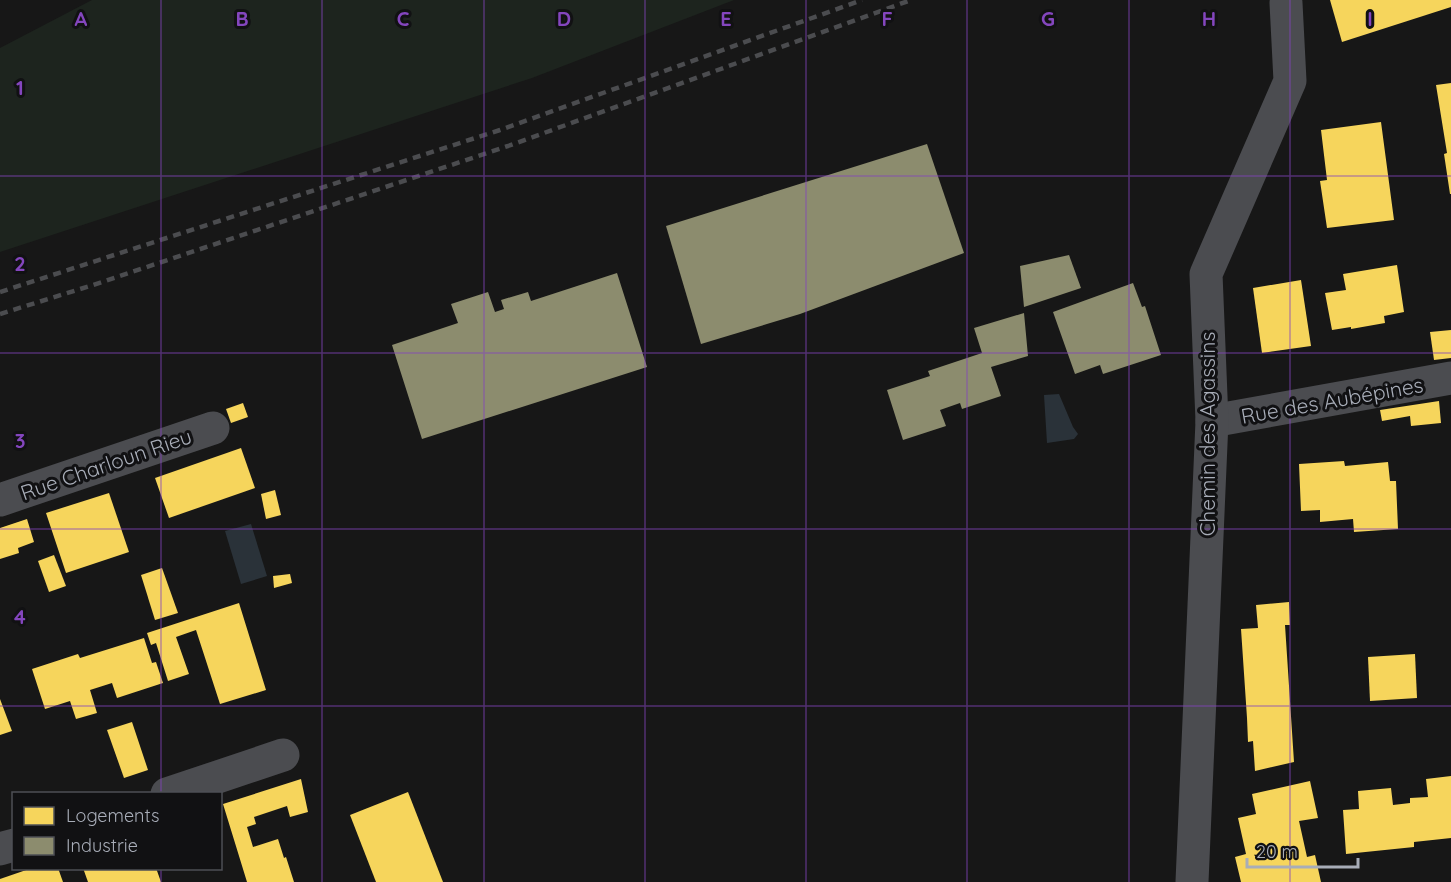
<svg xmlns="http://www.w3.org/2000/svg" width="1451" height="882" viewBox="0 0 1451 882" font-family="Quicksand,sans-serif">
	<rect width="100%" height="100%" fill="#171717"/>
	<!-- green -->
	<path fill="#1d241e" d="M92 0H734L532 78 0 252V48Z"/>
	<!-- water -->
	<g fill="#2a3239">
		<path d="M1059 394 1073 427 1078 434 1074 439 1047 443 1044 395Z"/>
		<path d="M251 524 267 576 241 584 225 531Z"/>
	</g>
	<!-- homes -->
	<g fill="#f6d55c">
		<path d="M1330 0H1451V7L1342 42Z"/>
		<path d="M1451 83V194H1450L1444 154 1447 153 1436 85Z"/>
		<path d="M1381 122 1394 220 1327 228 1320 181 1327 180 1321 130Z"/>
		<path d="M1397 265 1404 312 1384 316 1385 323 1351 329V327L1332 330 1325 293 1346 290 1343 274Z"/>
		<path d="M1301 280 1311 346 1262 353 1253 288Z"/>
		<path d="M1451 330V358L1434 360 1430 332Z"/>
		<path d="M1439 401 1441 423 1411 426 1410 416 1382 421 1380 410Z"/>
		<path d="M243 403 248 417 231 423 226 409Z"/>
		<path d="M241 448 255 488 169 518 155 478Z"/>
		<path d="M1344 461 1345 466 1388 462 1390 481H1396L1398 529 1354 532 1353 519 1320 522V510L1301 511 1299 464Z"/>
		<path d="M275 490 281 515 266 519 261 494Z"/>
		<path d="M109 493 129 552 66 573 46 513Z"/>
		<path d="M27 519 34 542 18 548 19 553 0 559V528Z"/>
		<path d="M54 555 66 586 49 592 38 561Z"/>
		<path d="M162 568 178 613 155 620 141 575Z"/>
		<path d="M290 574 292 583 274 588 273 576Z"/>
		<path d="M1289 602 1290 625H1285L1294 762 1255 771 1253 741 1248 742 1247 718 1241 629 1258 628 1256 605Z"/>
		<path d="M239 603 266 690 220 704 196 630 176 637 189 674 168 681 156 643 151 645 147 633Z"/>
		<path d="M144 638 152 663 156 662 163 683 117 698 112 683 90 690 97 713 76 719 70 701 45 709 32 669 78 654 80 658Z"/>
		<path d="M1415 654 1417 698 1370 701 1368 657Z"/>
		<path d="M0 699 12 731 0 735Z"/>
		<path d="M132 722 148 770 124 778 107 730Z"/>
		<path d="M1451 776V838L1414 842V847L1346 854 1343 810 1359 809 1358 791 1391 788 1393 805 1410 803V798L1428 797 1426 779Z"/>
		<path d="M301 779 308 812 290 817 287 806 254 817 256 824 247 827 253 847 278 839 284 858 286 857 294 882H247L223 804Z"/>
		<path d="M1310 781 1318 818 1299 821 1307 857 1315 855 1321 882H1241L1235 857 1246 854 1238 818 1256 814 1252 794Z"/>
		<path d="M408 792 443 882H376L350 815Z"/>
		<path d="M32 868H58L63 882H0V879Z"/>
		<path d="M83 868H156L161 882H88Z"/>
	</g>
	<!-- industry -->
	<g fill="#8c8c6e">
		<path d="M927 144 964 253 800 314 701 344 666 226Z"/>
		<path d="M1069 255 1081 288 1024 307 1020 266Z"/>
		<path d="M617 273 647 367 422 439 392 345 458 323 451 304 488 292 495 312 504 309 501 300 528 292 531 301Z"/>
		<path d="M1133 283 1142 307 1145 306 1161 355 1103 374 1100 365 1075 374 1053 312Z"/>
		<path d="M1024 313 1028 356 991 367 1001 396 962 409 960 403 940 410 946 426 903 440 887 390 930 376 928 371 982 353 974 328Z"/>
	</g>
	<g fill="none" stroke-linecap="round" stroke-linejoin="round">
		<!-- minor -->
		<g stroke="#4b4c50" stroke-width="33">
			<path d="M1212 421 1451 378"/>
			<path d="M0 500 213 428"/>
			<path d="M167 794 283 755"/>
			<path d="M0 849 14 845"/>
			<path d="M1192 882 1212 421 1206 274 1290 81 1286 3"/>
		</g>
		<!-- rail -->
		<g stroke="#4b4c4f" stroke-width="4.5" stroke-dasharray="8 6" stroke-linecap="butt">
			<path d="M0 292 500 130 862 0"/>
			<path d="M0 314 93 285 508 146 911 0"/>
		</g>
	</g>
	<!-- grid -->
	<path fill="none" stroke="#8446be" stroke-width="1.5" stroke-opacity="0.55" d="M161 0V794M322 0V882M484 0V882M645 0V882M806 0V882M967 0V882M1129 0V882M1290 0V882M0 176H1451M0 353H1451M0 529H1451M0 706H1451M161 868V882"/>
	<g text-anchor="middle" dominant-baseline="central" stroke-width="6" stroke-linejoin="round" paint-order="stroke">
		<!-- street labels -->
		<g font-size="21" fill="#a8adb8" stroke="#111113">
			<text transform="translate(1332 400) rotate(-10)">Rue des Aubépines</text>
			<text transform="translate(1207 434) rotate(-90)">Chemin des Agassins</text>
			<text transform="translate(106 464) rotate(-19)">Rue Charloun Rieu</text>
		</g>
	</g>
	<g font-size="20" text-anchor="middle" font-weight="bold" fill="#8446be" stroke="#111113" stroke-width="6" stroke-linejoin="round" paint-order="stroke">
		<text x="81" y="26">A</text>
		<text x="242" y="26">B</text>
		<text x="403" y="26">C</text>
		<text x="564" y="26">D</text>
		<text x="726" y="26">E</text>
		<text x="887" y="26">F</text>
		<text x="1048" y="26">G</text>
		<text x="1209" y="26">H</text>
		<text x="1370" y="26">I</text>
		<text x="20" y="95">1</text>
		<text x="20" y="271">2</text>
		<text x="20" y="448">3</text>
		<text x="20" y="624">4</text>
	</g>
	<!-- legend -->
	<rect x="12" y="792" width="210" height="78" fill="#111113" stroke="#4d4f55" stroke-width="1.5"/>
	<rect x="24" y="807" width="30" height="18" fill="#f6d55c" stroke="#4d4f55" stroke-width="1.5"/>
	<text x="66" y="822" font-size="18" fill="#a8adb8">Logements</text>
	<rect x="24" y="837" width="30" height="18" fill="#8c8c6e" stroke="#4d4f55" stroke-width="1.5"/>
	<text x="66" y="852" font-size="18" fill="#a8adb8">Industrie</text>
	<!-- scale -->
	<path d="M1247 858v9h111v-9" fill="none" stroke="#a8adb8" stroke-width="3"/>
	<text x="1256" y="858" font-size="18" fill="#a8adb8" stroke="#111113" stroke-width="4.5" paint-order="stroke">20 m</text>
</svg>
